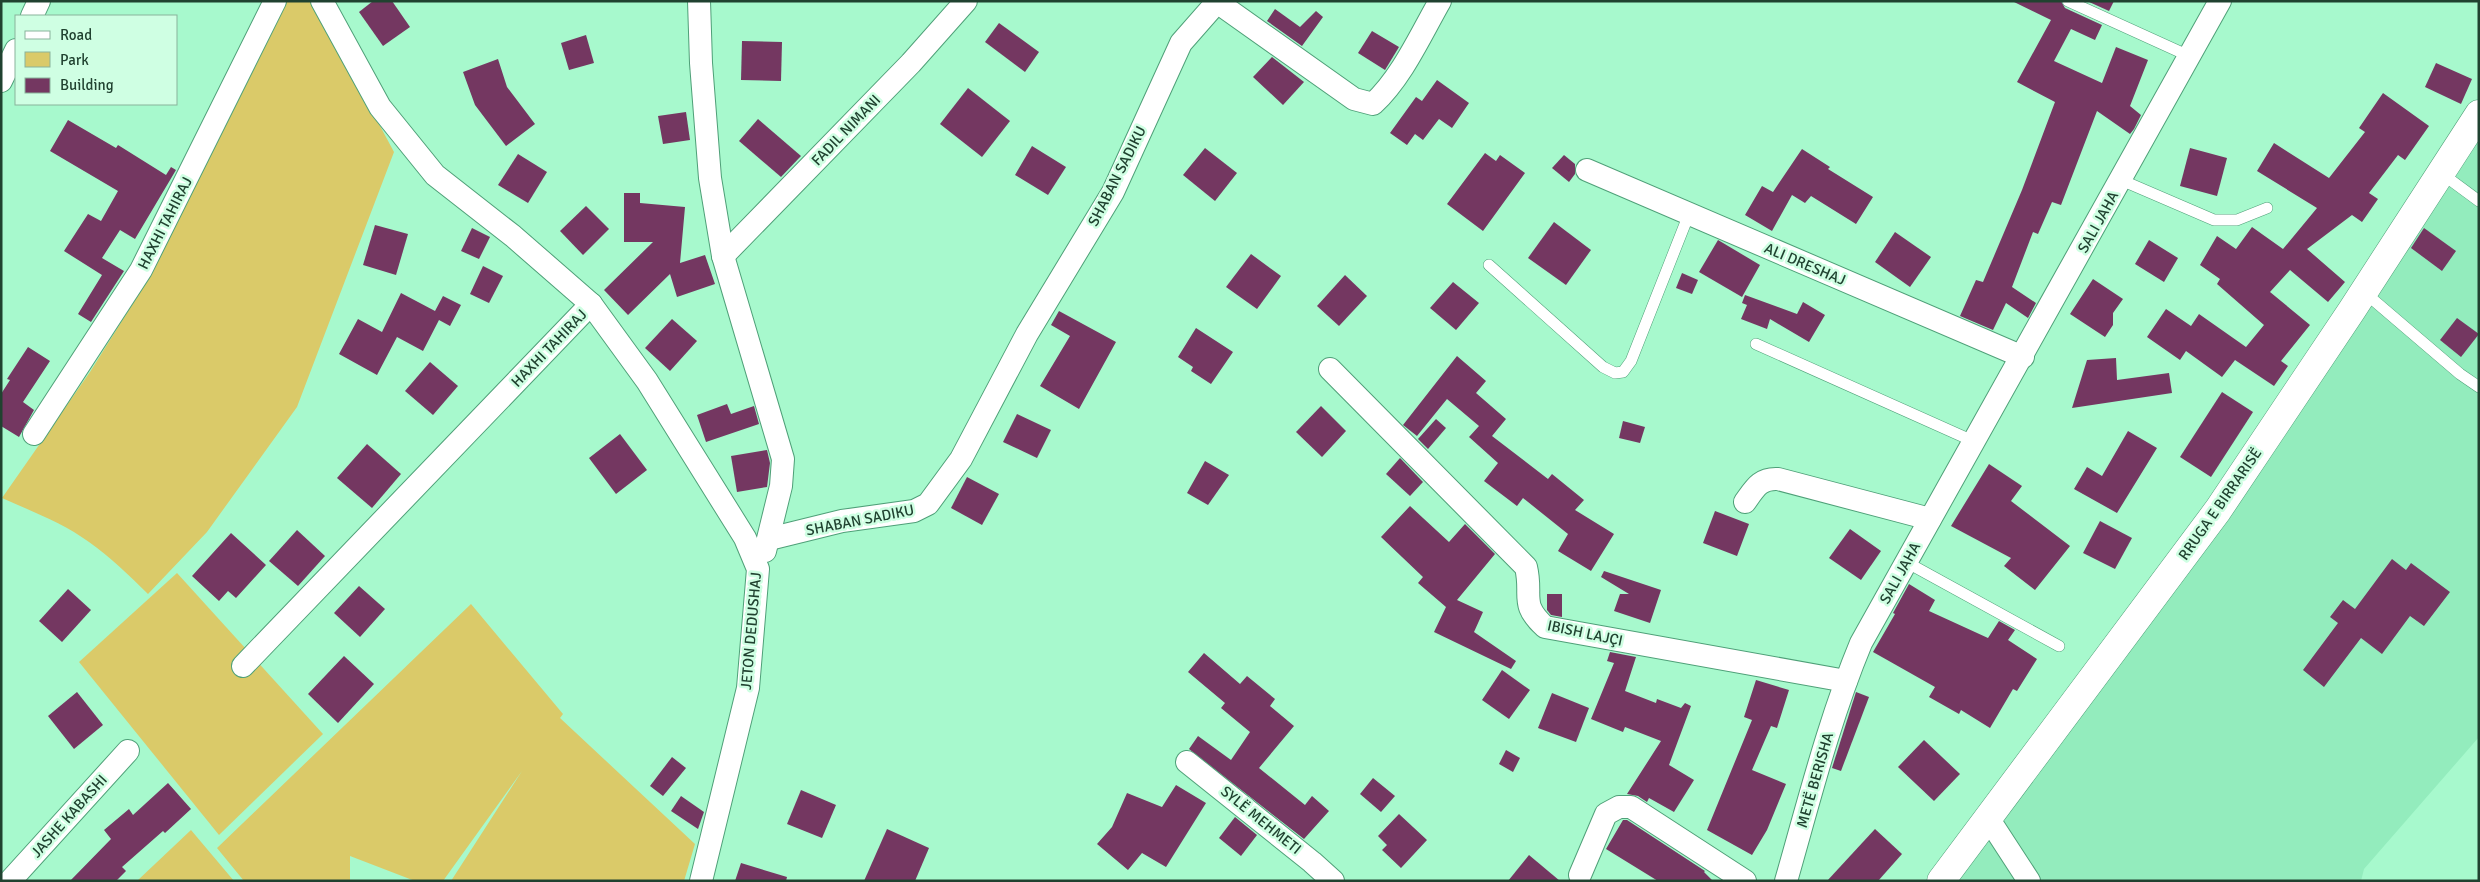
<svg xmlns="http://www.w3.org/2000/svg" width="2480" height="882" viewBox="0 0 2480 882" font-family="Signika,sans-serif">
	<rect width="100%" height="100%" fill="#a7f9cd"/>
	<!-- built -->
	<path fill="#93ecbd" d="M2479 114V737L2364 869 2361 881H1941L2218 510Z"/>
	<!-- green -->
	<g fill="#daca69">
		<path d="M285 1H313L394 152 297 407 207 532 148 594C129 575 110 557 89 542 63 523 31 511 2 498L90 372 145 284Z"/>
		<path d="M177 573 323 734 219 835 79 662Z"/>
		<path d="M471 604 563 714 560 718 695 844 684 881H451L522 771 443 881H415L350 856V881H244L217 848Z"/>
		<path d="M191 830 234 881H137Z"/>
	</g>
	<!-- building -->
	<g fill="#743761">
		<path d="M373 1H392L410 27 383 46 359 12Z"/>
		<path d="M2012 1H2061L2065 8 2102 25 2095 40 2071 29 2054 61 2102 83 2116 47 2148 60 2130 106 2141 115 2134 129 2130 134 2097 111 2061 205 2052 202 2038 234 2033 232 2012 287 2036 303 2028 318 2006 303 1993 330 1960 316 1976 280 1983 282 2022 190 2055 102 2017 82 2051 20Z"/>
		<path d="M2087 1H2114L2109 11Z"/>
		<path d="M1275 9 1300 27 1316 11 1323 17 1302 46 1267 21Z"/>
		<path d="M999 23 1039 52 1025 72 985 42Z"/>
		<path d="M1372 31 1399 47 1385 70 1358 53Z"/>
		<path d="M586 35 594 63 569 70 561 43Z"/>
		<path d="M742 41 782 42 781 81 741 80Z"/>
		<path d="M1272 57 1304 82 1283 105 1253 77Z"/>
		<path d="M498 59 507 87 535 124 506 146 475 105 463 72Z"/>
		<path d="M2436 63 2472 79 2461 104 2425 87Z"/>
		<path d="M1437 80 1469 103 1452 128 1439 119 1423 140 1415 134 1407 145 1390 133 1416 97 1422 101Z"/>
		<path d="M968 88 1010 121 982 157 940 124Z"/>
		<path d="M2383 93 2429 126 2405 160 2398 155 2369 193 2378 199 2362 222 2352 215 2307 249 2345 282 2328 302 2290 270 2270 292 2310 325 2281 361 2288 366 2274 386 2235 360 2222 377 2186 351 2180 360 2147 337 2166 309 2191 326 2199 314 2246 347 2264 325 2217 284 2220 279 2200 265 2217 236 2236 249 2252 227 2283 249 2317 208 2257 171 2274 143 2329 178 2365 132 2359 128Z"/>
		<path d="M686 112 690 140 663 144 658 116Z"/>
		<path d="M758 119 801 156 781 177 739 141Z"/>
		<path d="M68 120 116 148 118 145 166 175 171 167 176 170 135 239 120 230 102 258 124 271 91 322 78 314 102 275 64 251 88 214 101 221 118 191 50 151Z"/>
		<path d="M1032 146 1066 167 1048 195 1015 175Z"/>
		<path d="M1205 148 1237 173 1215 201 1183 175Z"/>
		<path d="M2190 148 2227 158 2217 196 2180 186Z"/>
		<path d="M1802 149 1830 167 1828 169 1873 197 1856 224 1811 196 1805 203 1792 195 1772 231 1745 215 1762 186 1773 192Z"/>
		<path d="M1485 153 1496 161 1500 155 1525 173 1483 231 1447 204Z"/>
		<path d="M518 154 547 172 528 203 498 185Z"/>
		<path d="M1564 155 1575 164V174L1569 182 1552 168Z"/>
		<path d="M624 193H640V203L685 207 680 263 705 255 715 284 677 297 670 274 628 315 604 290 653 242H624Z"/>
		<path d="M586 206 609 229 583 255 560 231Z"/>
		<path d="M1554 222 1591 250 1566 285 1528 258Z"/>
		<path d="M375 225 408 234 396 275 363 265Z"/>
		<path d="M472 228 490 237 479 259 461 251Z"/>
		<path d="M2424 228 2456 251 2442 271 2411 248Z"/>
		<path d="M1895 232 1931 257 1910 287 1875 262Z"/>
		<path d="M1718 240 1760 265 1742 297 1699 272Z"/>
		<path d="M2149 240 2178 258 2164 282 2135 264Z"/>
		<path d="M1251 254 1281 276 1257 309 1226 287Z"/>
		<path d="M483 266 503 276 489 303 470 294Z"/>
		<path d="M1682 273 1698 280 1692 294 1676 288Z"/>
		<path d="M1345 275 1367 296 1339 326 1317 306Z"/>
		<path d="M2093 279 2123 299 2113 313V325L2105 337 2070 314Z"/>
		<path d="M1453 282 1479 303 1456 330 1430 308Z"/>
		<path d="M401 293 435 311 443 296 461 305 450 326 439 320 423 351 397 337 377 375 339 354 358 319 382 332Z"/>
		<path d="M1745 295 1797 314 1803 302 1825 315 1809 342 1770 319 1767 329 1741 319 1747 305 1742 303Z"/>
		<path d="M1059 311 1116 342 1079 409 1040 386 1070 336 1051 325Z"/>
		<path d="M2457 318 2479 334 2461 357 2440 340Z"/>
		<path d="M672 319 697 341 670 371 645 348Z"/>
		<path d="M1196 328 1233 352 1211 384 1191 371 1193 367 1178 357Z"/>
		<path d="M28 347 50 361 23 402 34 410 19 437 1 426V394L10 380 7 379Z"/>
		<path d="M1457 356 1486 381 1476 393 1506 419 1492 436 1548 479 1552 474 1584 500 1575 510 1614 534 1591 571 1558 551 1568 534 1523 498 1517 506 1484 481 1498 463 1469 437 1479 426 1447 399 1417 436 1403 425Z"/>
		<path d="M2116 358 2117 380 2169 373 2172 393 2072 408 2087 360Z"/>
		<path d="M430 362 458 386 433 415 405 391Z"/>
		<path d="M2222 392 2253 412 2211 477 2180 457Z"/>
		<path d="M727 404 731 414 754 406 759 424 706 442 697 415Z"/>
		<path d="M1321 406 1346 431 1322 457 1296 432Z"/>
		<path d="M1017 414 1051 430 1037 458 1003 442Z"/>
		<path d="M1436 419 1446 428 1428 449 1418 439Z"/>
		<path d="M1623 421 1645 427 1640 443 1619 438Z"/>
		<path d="M2128 431 2157 448 2117 513 2074 489 2087 467 2102 476Z"/>
		<path d="M620 434 647 470 616 494 589 458Z"/>
		<path d="M367 444 401 474 372 508 337 478Z"/>
		<path d="M767 450 770 463 767 487 737 492 731 456Z"/>
		<path d="M1400 458 1423 482 1410 496 1386 474Z"/>
		<path d="M1205 461 1229 475 1208 505 1187 493Z"/>
		<path d="M1989 464 2022 486 2011 501 2070 546 2035 590 2004 566 2011 558 1951 526Z"/>
		<path d="M967 477 999 494 982 525 951 508Z"/>
		<path d="M1410 506 1449 542 1465 524 1495 554 1457 600 1483 612 1474 632 1516 661 1511 669 1434 632 1446 607 1418 583 1423 577 1381 537Z"/>
		<path d="M1715 511 1749 524 1737 556 1703 543Z"/>
		<path d="M2100 521 2132 538 2115 569 2083 553Z"/>
		<path d="M1850 529 1881 551 1861 580 1829 558Z"/>
		<path d="M297 530 325 556 298 586 269 561Z"/>
		<path d="M231 533 266 565 236 598 228 591 219 601 192 576Z"/>
		<path d="M2392 559 2406 570 2411 563 2450 592 2424 626 2410 616 2382 654 2361 638 2324 687 2303 670 2338 623 2330 617 2343 600 2355 609Z"/>
		<path d="M1604 571 1661 590 1650 623 1614 611 1620 594H1629L1601 577Z"/>
		<path d="M1909 584 1935 600 1929 611 1988 638 1999 621 2015 630 2008 640 2037 659 2017 691 2013 689 1990 728 1961 710 1959 714 1929 697 1935 687 1873 652 1895 614 1893 613Z"/>
		<path d="M359 586 385 609 360 637 334 613Z"/>
		<path d="M68 589 91 610 62 642 39 621Z"/>
		<path d="M1547 594H1562V617L1551 615 1547 610Z"/>
		<path d="M1610 652 1636 657 1625 691 1656 703 1657 699 1681 708 1685 703 1691 706 1669 765 1694 780 1674 812 1649 798 1647 802 1638 796 1627 794 1661 741 1625 727 1623 732 1591 719 1614 663 1607 661Z"/>
		<path d="M1204 653 1240 684 1247 676 1275 699 1270 706 1294 726 1259 768 1305 805 1312 796 1329 811 1304 839 1189 749 1198 736 1231 760 1250 732 1221 708 1225 703 1188 672Z"/>
		<path d="M344 656 374 684 338 723 308 694Z"/>
		<path d="M1502 670 1530 690 1509 719 1482 700Z"/>
		<path d="M1756 680 1789 690 1777 728 1771 726 1752 770 1786 784 1767 830 1752 855 1707 830 1752 720 1744 717Z"/>
		<path d="M77 692 103 725 74 749 48 716Z"/>
		<path d="M1856 692 1869 697 1841 771 1832 768Z"/>
		<path d="M1552 693 1589 708 1576 742 1538 728Z"/>
		<path d="M1924 740 1960 774 1934 801 1898 767Z"/>
		<path d="M1506 750 1520 758 1513 772 1499 764Z"/>
		<path d="M672 757 686 768 663 796 650 786Z"/>
		<path d="M1373 778 1395 796 1381 812 1360 794Z"/>
		<path d="M168 783 191 809 165 833 163 831 122 867 126 871 116 881H70L111 839 104 830 129 809 133 815Z"/>
		<path d="M1176 785 1206 803 1166 867 1142 853 1128 870 1097 844 1112 827 1127 793 1162 807Z"/>
		<path d="M801 790 836 805 822 838 787 824Z"/>
		<path d="M681 796 704 812 698 829 671 811Z"/>
		<path d="M1399 814 1427 840 1401 868 1382 850 1387 845 1378 836Z"/>
		<path d="M1235 817 1257 835 1241 856 1219 838Z"/>
		<path d="M1623 820H1627L1705 871 1704 872 1713 881H1658L1606 849Z"/>
		<path d="M887 829 929 848 915 881H864Z"/>
		<path d="M1875 829 1902 854 1878 881H1827Z"/>
		<path d="M1529 855 1560 881H1508Z"/>
		<path d="M741 863 787 877 786 881H735Z"/>
	</g>
	<g fill="none" stroke-linecap="round" stroke-linejoin="round">
		<defs>
			<g id="service">
				<path d="M2068 1 2189 56"/>
				<path d="M2441 173 2479 201"/>
				<path d="M2121 180 2214 220H2237L2267 208"/>
				<path d="M1489 265 1603 367 1615 373 1623 372 1631 361 1689 214"/>
				<path d="M2364 292 2460 374 2479 387"/>
				<path d="M1756 344 1973 441"/>
				<path d="M1906 562 2059 646"/>
			</g>
			<g id="minor">
				<path d="M322 1 380 107 435 175 513 236 591 304 647 381 745 538 758 569 748 688 701 881"/>
				<path d="M699 1 701 63 710 178 723 256 783 459 781 486 765 551"/>
				<path d="M32 16 39 1"/>
				<path d="M1 81 16 50"/>
				<path d="M1587 170 2023 357"/>
				<path d="M723 256 911 63 966 1"/>
				<path d="M1330 369 1526 567C1533 597 1519 603 1545 627L1846 681"/>
				<path d="M34 434 141 270 275 1"/>
				<path d="M1745 502C1755 488 1760 478 1778 479L1930 519"/>
				<path d="M769 539 842 521 914 511 928 504 961 459 1027 334 1113 192 1181 43 1217 2 1354 99 1373 104C1402 77 1420 36 1440 1"/>
				<path d="M243 666 591 304"/>
				<path d="M1187 762 1312 862 1333 881"/>
				<path d="M1988 818 2029 881"/>
				<path d="M1580 875 1606 814 1619 807H1631L1745 881"/>
				<path d="M10 881 128 751"/>
				<path d="M1786 881C1809 801 1829 720 1861 643L2220 1"/>
			</g>
			<path id="tertiary" d="M1941 881 2218 510 2352 310 2479 114"/>
		</defs>
		<!-- service casing -->
		<use href="#service" stroke="#4fa078" stroke-width="12"/>
		<!-- minor casing -->
		<use href="#minor" stroke="#4fa078" stroke-width="24"/>
		<!-- tertiary casing -->
		<use href="#tertiary" stroke="#4fa078" stroke-width="29"/>
		<!-- service -->
		<use href="#service" stroke="#fff" stroke-width="11"/>
		<!-- minor -->
		<use href="#minor" stroke="#fff" stroke-width="22"/>
		<!-- tertiary -->
		<use href="#tertiary" stroke="#fff" stroke-width="28"/>
	</g>
	<g text-anchor="middle" dominant-baseline="central" stroke-width="5" stroke-linejoin="round" paint-order="stroke">
		<!-- street labels -->
		<g font-size="15" fill="#204230" stroke="#cfffe3">
			<text transform="translate(846 130) rotate(-46)">FADIL NIMANI</text>
			<text transform="translate(1117 176) rotate(-63)">SHABAN SADIKU</text>
			<text transform="translate(2098 222) rotate(-61)">SALI JAHA</text>
			<text transform="translate(165 223) rotate(-63)">HAXHI TAHIRAJ</text>
			<text transform="translate(1805 264) rotate(23)">ALI DRESHAJ</text>
			<text transform="translate(549 348) rotate(-46)">HAXHI TAHIRAJ</text>
			<text transform="translate(2220 504) rotate(-55)">RRUGA E BIRRARISË</text>
			<text transform="translate(860 520) rotate(-11)">SHABAN SADIKU</text>
			<text transform="translate(1900 573) rotate(-61)">SALI JAHA</text>
			<text transform="translate(751 631) rotate(-85)">JETON DEDUSHAJ</text>
			<text transform="translate(1585 633) rotate(12)">IBISH LAJÇI</text>
			<text transform="translate(1815 780) rotate(-74)">METË BERISHA</text>
			<text transform="translate(69 816) rotate(-48)">JASHE KABASHI</text>
			<text transform="translate(1261 820) rotate(39)">SYLË MEHMETI</text>
		</g>
	</g>
	<!-- border -->
	<rect width="2480" height="882" fill="none" stroke="#204230" stroke-width="5"/>
	<!-- legend -->
	<rect x="15" y="15" width="162" height="90" fill="#cfffe3" stroke="#89b39b"/>
	<rect x="25" y="31" width="25" height="8" fill="#ffffff" stroke="#89b39b"/>
	<text x="60" y="40" font-size="15" fill="#204230">Road</text>
	<rect x="25" y="52" width="25" height="15" fill="#daca69" stroke="#89b39b"/>
	<text x="60" y="65" font-size="15" fill="#204230">Park</text>
	<rect x="25" y="78" width="25" height="15" fill="#743761" stroke="#89b39b"/>
	<text x="60" y="90" font-size="15" fill="#204230">Building</text>
</svg>
